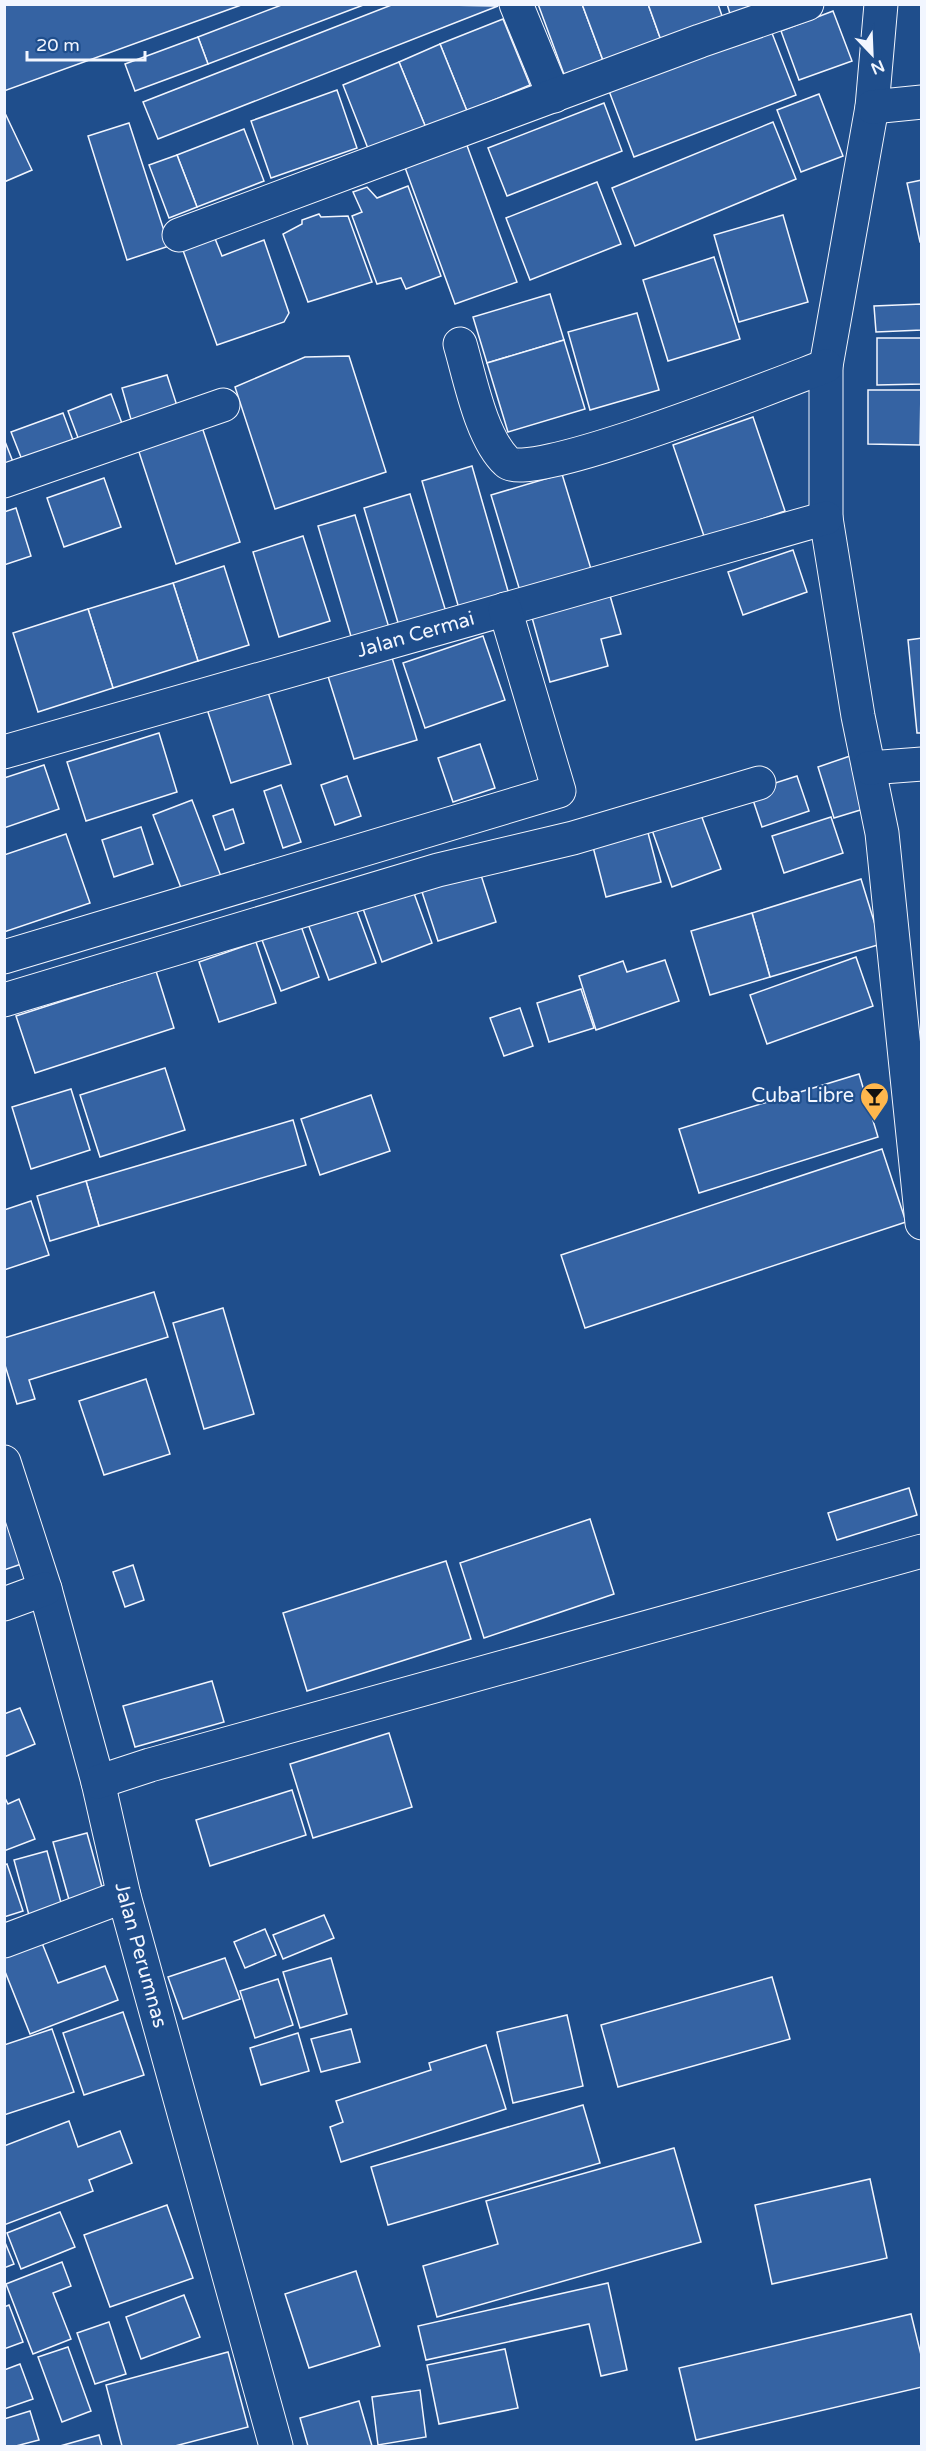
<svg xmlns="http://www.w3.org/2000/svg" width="926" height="2451" viewBox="0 0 926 2451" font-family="'Varela Round',sans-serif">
	<rect width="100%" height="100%" fill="#1f4e8c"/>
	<!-- building -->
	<g fill="#3563a3" stroke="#f2f6ff" stroke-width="1.5">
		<path d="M4 4H244L4 91Z"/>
		<path d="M284 4H366L208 64 198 37Z"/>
		<path d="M394 4 498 6 158 139 143 102Z"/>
		<path d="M538 4H582L604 63 565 77Z"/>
		<path d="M582 4H648L662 43 604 63Z"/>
		<path d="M648 4H718L723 19 662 43Z"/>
		<path d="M727 4H768L731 17Z"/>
		<path d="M833 11 852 61 799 80 781 31Z"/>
		<path d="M503 19 530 85 467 111 440 44Z"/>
		<path d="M770 28 796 95 634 157 609 91Z"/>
		<path d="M198 37 208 64 135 91 125 64Z"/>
		<path d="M440 44 467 111 426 128 399 62Z"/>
		<path d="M399 62 426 128 369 151 343 85Z"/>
		<path d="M337 90 357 148 271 178 251 121Z"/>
		<path d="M819 94 843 156 801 172 777 110Z"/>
		<path d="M604 103 622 151 507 196 488 148Z"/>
		<path d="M4 111 32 170 4 182Z"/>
		<path d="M773 122 796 179 635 246 612 188Z"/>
		<path d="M129 123 169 246 127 260 88 136Z"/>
		<path d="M244 129 264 181 197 207 177 155Z"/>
		<path d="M465 140 517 282 455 304 403 162Z"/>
		<path d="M177 155 197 207 169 218 149 165Z"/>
		<path d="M922 180V242H920L907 183Z"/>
		<path d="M597 182 621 244 530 280 506 218Z"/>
		<path d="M408 186 441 276 406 289 401 278 377 284 352 216 362 212 353 192 367 187 377 198Z"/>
		<path d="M319 214 321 217 348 216 372 282 308 302 283 234 302 224V220Z"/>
		<path d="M783 215 808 302 739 322 714 235Z"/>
		<path d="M212 231 222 256 264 240 289 313 284 322 217 345 180 242Z"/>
		<path d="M714 257 740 339 668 361 643 280Z"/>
		<path d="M550 294 564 340 487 363 473 317Z"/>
		<path d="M922 304V330L876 332 874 306Z"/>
		<path d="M637 313 659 390 590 410 568 332Z"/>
		<path d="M877 338H922V384L877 385Z"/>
		<path d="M564 340 585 409 508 432 487 363Z"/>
		<path d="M349 356 386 472 275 509 235 387 305 357Z"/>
		<path d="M167 375 180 415 134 430 122 388Z"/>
		<path d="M868 390H921L920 445 868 444Z"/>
		<path d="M111 394 126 434 83 451 68 411Z"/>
		<path d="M63 413 77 451 26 470 11 432Z"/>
		<path d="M753 417 785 511 705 539 673 445Z"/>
		<path d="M202 427 240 542 176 564 138 449Z"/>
		<path d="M4 439 17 472 4 476Z"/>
		<path d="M472 466 510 598 460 612 422 481Z"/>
		<path d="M562 474 591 569 520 591 491 495Z"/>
		<path d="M104 478 121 527 64 547 47 498Z"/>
		<path d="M410 494 446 612 399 626 364 508Z"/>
		<path d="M16 508 31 556 4 565V512Z"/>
		<path d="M355 515 390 631 353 643 318 526Z"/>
		<path d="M303 536 330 621 279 637 253 552Z"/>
		<path d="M793 550 807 592 743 615 728 572Z"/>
		<path d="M224 566 249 645 198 661 173 583Z"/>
		<path d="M173 583 198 661 113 688 88 609Z"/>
		<path d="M609 592 621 634 601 639 608 666 550 682 531 614Z"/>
		<path d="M88 609 113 688 38 712 13 633Z"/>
		<path d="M483 636 505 700 425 728 403 663Z"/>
		<path d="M922 638V733H917L908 640Z"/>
		<path d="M390 651 417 740 354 759 326 670Z"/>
		<path d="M266 686 291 764 231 783 206 706Z"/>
		<path d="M159 733 177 792 86 821 67 762Z"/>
		<path d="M480 744 495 788 453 802 438 758Z"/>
		<path d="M850 756 867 808 834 818 818 767Z"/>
		<path d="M44 765 59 809 4 828V778Z"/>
		<path d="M347 776 361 816 335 825 321 785Z"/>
		<path d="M797 776 809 811 762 827 750 791Z"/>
		<path d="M281 785 301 842 283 848 264 791Z"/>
		<path d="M192 800 222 879 183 893 153 815Z"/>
		<path d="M233 809 244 843 225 850 213 816Z"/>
		<path d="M700 812 721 869 672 887 652 830Z"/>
		<path d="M831 817 843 853 784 873 772 836Z"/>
		<path d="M141 827 153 864 114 877 102 840Z"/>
		<path d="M647 829 661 882 606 897 592 843Z"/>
		<path d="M66 834 90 903 4 932V855Z"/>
		<path d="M480 872 496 922 438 941 422 892Z"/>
		<path d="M861 879 881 944 770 977 752 913Z"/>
		<path d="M411 885 432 943 382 962 361 903Z"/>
		<path d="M355 906 376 963 329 980 308 924Z"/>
		<path d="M752 913 770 977 710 995 691 931Z"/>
		<path d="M301 926 319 977 281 991 262 940Z"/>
		<path d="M256 942 276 1003 219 1022 199 962Z"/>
		<path d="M856 957 873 1006 767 1044 750 995Z"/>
		<path d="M665 960 679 1001 596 1030 579 976 623 961 627 972Z"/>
		<path d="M156 971 174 1028 35 1073 16 1016Z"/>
		<path d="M581 989 594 1028 549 1042 537 1003Z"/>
		<path d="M520 1008 533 1046 504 1056 490 1018Z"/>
		<path d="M165 1068 185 1130 100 1157 80 1095Z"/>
		<path d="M859 1074 878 1137 699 1193 679 1129Z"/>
		<path d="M71 1089 90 1150 31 1169 12 1107Z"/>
		<path d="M371 1095 390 1151 320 1175 301 1119Z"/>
		<path d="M293 1120 306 1165 99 1226 86 1181Z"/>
		<path d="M882 1149 906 1222 585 1328 561 1255Z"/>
		<path d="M86 1181 99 1226 50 1241 37 1196Z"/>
		<path d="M31 1201 49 1255 4 1270V1210Z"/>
		<path d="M154 1292 168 1337 29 1380 35 1399 17 1404 4 1362V1338Z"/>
		<path d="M223 1308 254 1414 204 1429 173 1323Z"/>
		<path d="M146 1379 170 1454 104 1475 79 1401Z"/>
		<path d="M909 1488 917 1515 837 1540 828 1513Z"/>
		<path d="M4 1511 33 1560 4 1570Z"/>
		<path d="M590 1519 614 1594 484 1638 460 1563Z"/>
		<path d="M446 1561 471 1639 307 1691 283 1613Z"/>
		<path d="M133 1565 144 1600 125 1607 113 1572Z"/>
		<path d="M212 1681 224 1722 135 1747 123 1706Z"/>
		<path d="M20 1708 35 1744 4 1757V1714Z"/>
		<path d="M389 1733 412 1807 313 1838 290 1764Z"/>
		<path d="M292 1790 306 1835 210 1866 196 1820Z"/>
		<path d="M4 1796 8 1804 19 1799 35 1839 4 1851Z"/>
		<path d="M87 1833 105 1898 71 1907 53 1842Z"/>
		<path d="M47 1851 63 1910 30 1919 14 1860Z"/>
		<path d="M7 1864 23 1911 4 1917V1865Z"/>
		<path d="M324 1915 334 1938 283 1959 273 1935Z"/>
		<path d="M265 1929 276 1955 245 1968 234 1942Z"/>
		<path d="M42 1943 58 1983 105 1966 118 2000 30 2034 4 1969V1958Z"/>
		<path d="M225 1958 240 1999 183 2019 168 1977Z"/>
		<path d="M331 1958 347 2014 300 2028 283 1972Z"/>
		<path d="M772 1977 790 2039 618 2087 601 2025Z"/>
		<path d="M278 1979 293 2025 255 2038 240 1991Z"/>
		<path d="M123 2012 144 2075 84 2095 63 2033Z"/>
		<path d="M567 2015 583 2086 513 2103 497 2032Z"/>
		<path d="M52 2029 74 2092 4 2115V2045Z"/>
		<path d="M351 2029 360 2062 321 2072 311 2039Z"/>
		<path d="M298 2033 309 2071 261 2085 250 2048Z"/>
		<path d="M486 2045 506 2109 341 2162 330 2127 343 2122 336 2101 431 2070 429 2063Z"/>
		<path d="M583 2105 600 2163 388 2225 371 2167Z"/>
		<path d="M69 2121 78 2147 120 2131 132 2163 89 2180 93 2191 4 2225V2146Z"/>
		<path d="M674 2148 701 2242 437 2317 423 2266 498 2244 486 2201Z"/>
		<path d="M870 2179 887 2258 772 2284 755 2205Z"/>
		<path d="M167 2205 193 2278 110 2307 84 2235Z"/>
		<path d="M60 2212 75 2247 21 2269 7 2233Z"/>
		<path d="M4 2240 14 2264 4 2268Z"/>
		<path d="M62 2262 71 2286 53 2293 71 2339 33 2354 6 2284Z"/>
		<path d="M356 2271 380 2346 309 2368 285 2294Z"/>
		<path d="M608 2283 627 2370 601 2376 589 2324 426 2360 418 2326Z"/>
		<path d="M184 2295 200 2337 141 2359 126 2317Z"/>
		<path d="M9 2305 23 2342 4 2349V2307Z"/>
		<path d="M911 2314 922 2359V2387L696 2440 679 2368Z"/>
		<path d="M109 2322 126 2374 95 2384 77 2333Z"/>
		<path d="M68 2347 91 2411 62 2422 38 2357Z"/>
		<path d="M505 2349 518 2408 439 2424 427 2365Z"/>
		<path d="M228 2352 248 2427 175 2446H122L106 2385Z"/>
		<path d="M20 2364 33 2399 4 2409V2370Z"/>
		<path d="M420 2390 426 2437 378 2445 372 2397Z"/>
		<path d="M359 2401 372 2446H308L300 2418Z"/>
		<path d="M30 2411 39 2440 16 2446H4V2419Z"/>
		<path d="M99 2435 102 2446H60Z"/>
	</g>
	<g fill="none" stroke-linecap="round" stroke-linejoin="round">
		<defs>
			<g id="minor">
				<path d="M516 4 554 96"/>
				<path d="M881 4 872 107 826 366V518L858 716 882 833 922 1223"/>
				<path d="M872 107 922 102"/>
				<path d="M179 235 700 41 807 4"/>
				<path d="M460 344C470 378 481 438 507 462 529 484 786 381 826 366"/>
				<path d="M4 481 223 405"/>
				<path id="s1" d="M4 752 826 518"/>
				<path d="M869 768 922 764"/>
				<path d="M4 957 559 791 505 609"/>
				<path d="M4 1000 438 870 573 838 759 783"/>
				<path id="s2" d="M4 1462 45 1589 98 1782 124 1896 276 2446"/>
				<path d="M4 1604 45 1589"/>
				<path d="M98 1782 150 1765 922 1551"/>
				<path d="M4 1941 124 1896"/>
			</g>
		</defs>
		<!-- minor casing -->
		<use href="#minor" stroke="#f2f6ff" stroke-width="35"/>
		<!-- minor -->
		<use href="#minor" stroke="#1f4e8c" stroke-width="33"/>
	</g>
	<!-- icons -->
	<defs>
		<symbol id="bar-pin" viewBox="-11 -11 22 30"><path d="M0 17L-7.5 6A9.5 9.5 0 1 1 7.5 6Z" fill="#ffb74d" stroke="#1f4e8c"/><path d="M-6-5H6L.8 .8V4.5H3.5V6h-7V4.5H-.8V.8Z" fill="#111"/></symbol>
	</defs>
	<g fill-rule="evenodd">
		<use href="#bar-pin" x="858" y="1080" width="33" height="45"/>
	</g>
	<g text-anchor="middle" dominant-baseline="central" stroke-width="4.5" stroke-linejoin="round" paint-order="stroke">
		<!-- street labels -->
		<g font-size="20" fill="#f2f6ff" stroke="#1f4e8c">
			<text stroke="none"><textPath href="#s1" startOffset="428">Jalan Cermai</textPath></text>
			<text stroke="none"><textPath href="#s2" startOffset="512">Jalan Perumnas</textPath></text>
		</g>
		<!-- poi labels -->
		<g font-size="20" fill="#f2f6ff" stroke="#1f4e8c" text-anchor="end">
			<text x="854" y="1096">Cuba Libre</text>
		</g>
	</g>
	<!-- border -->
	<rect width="926" height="2451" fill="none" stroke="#f2f6ff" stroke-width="12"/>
	<!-- north arrow -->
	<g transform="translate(872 54) rotate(157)" stroke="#1f4e8c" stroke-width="4.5" paint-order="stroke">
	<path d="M0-4.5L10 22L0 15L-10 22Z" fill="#f2f6ff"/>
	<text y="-9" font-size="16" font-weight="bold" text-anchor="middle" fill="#f2f6ff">N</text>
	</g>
	<!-- scale -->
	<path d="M27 51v9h118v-9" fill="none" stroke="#f2f6ff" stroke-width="3"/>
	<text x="36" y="51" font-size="18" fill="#f2f6ff" stroke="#1f4e8c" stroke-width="4.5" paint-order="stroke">20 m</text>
</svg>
